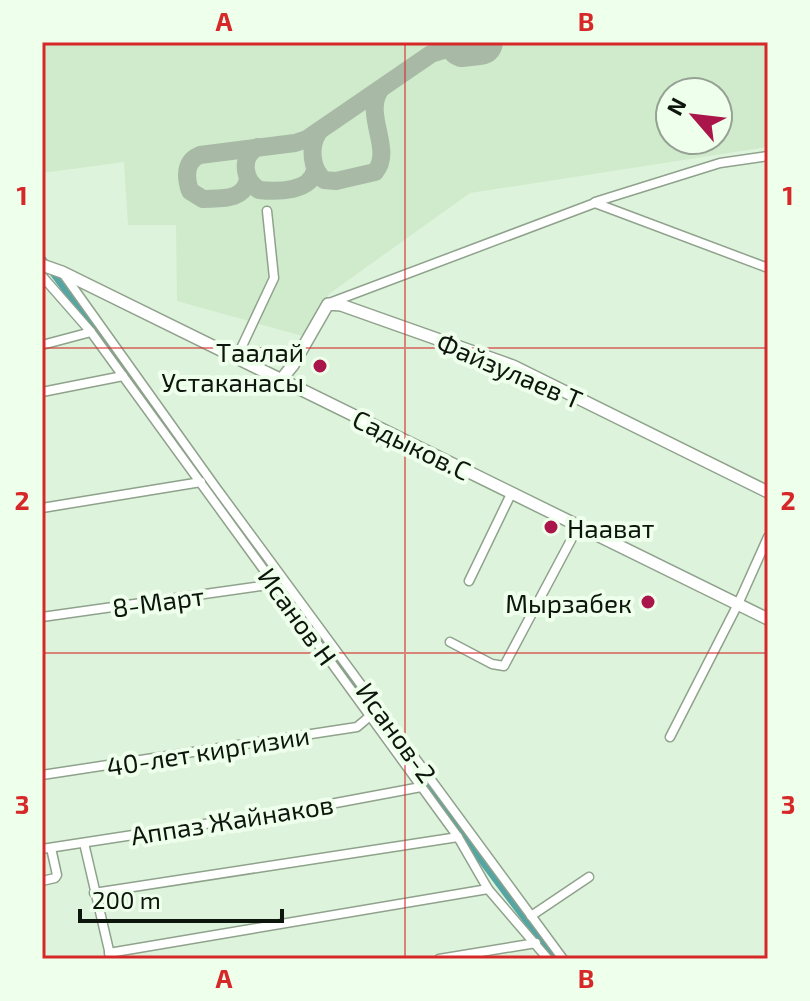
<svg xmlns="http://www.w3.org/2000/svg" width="810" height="1001" viewBox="0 0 810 1001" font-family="'Exo 2',sans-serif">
	<rect width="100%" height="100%" fill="#def3db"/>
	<!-- built -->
	<path fill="#d0eacc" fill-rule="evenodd" d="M42 42H768V147L470 193 329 294 306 337 177 301 176 225H128L124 162 42 173ZM670 92H718V140H670Z"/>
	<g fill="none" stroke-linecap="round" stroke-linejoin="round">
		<!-- canal -->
		<path stroke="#55a5a4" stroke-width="7" d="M42 258 400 745 447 814 555 959"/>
		<!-- taxiway -->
		<g stroke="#a8baa6" stroke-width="18">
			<path d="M318 133C309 147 311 169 324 180L336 181 375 172C394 150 363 115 380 90"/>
			<path d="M258 147C240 156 243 180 259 190 277 192 311 192 315 170"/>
			<path d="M248 179C244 201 221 198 203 199L190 191C185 176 185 161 200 155L295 143 307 139 431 54 463 44"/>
		</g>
		<!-- runway -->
		<path stroke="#a8baa6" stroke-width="46" d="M463 44 480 42"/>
		<defs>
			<g id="street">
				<path d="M595 202 720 163 768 156"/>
				<path d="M62 272 214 485 563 959"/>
				<path d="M42 276 91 332 458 837 488 889 548 959"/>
				<path d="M332 302 595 203 768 268"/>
				<path d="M42 345 91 332"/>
				<path d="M236 359 274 278 267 211"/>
				<path d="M42 392 123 376"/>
				<path d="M42 508 201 482"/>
				<path d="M469 581 512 492"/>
				<path d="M42 617 275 584"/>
				<path d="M450 642 492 664 504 666 579 525"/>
				<path d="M670 737 738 604 768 537"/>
				<path d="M42 775 357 727 370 716"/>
				<path d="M84 843 111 959"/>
				<path d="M42 849 309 808 421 787"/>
				<path d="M42 881 55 878 57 875 51 848"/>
				<path d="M94 893 458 837"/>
				<path d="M531 916 589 877"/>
				<path d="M109 953 488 889"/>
				<path d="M439 959 536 943"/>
			</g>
			<g id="secondary">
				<path d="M42 265 62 272 768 619"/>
				<path d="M280 381 293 365 328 304 341 305 513 366 768 492"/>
			</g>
		</defs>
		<!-- street casing -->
		<use href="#street" stroke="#8fa28c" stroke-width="11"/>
		<!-- secondary casing -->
		<use href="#secondary" stroke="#8fa28c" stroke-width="14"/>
		<!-- street -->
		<use href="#street" stroke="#fff" stroke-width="8"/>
		<!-- secondary -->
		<use href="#secondary" stroke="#fff" stroke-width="11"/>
	</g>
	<!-- grid -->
	<path fill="none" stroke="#d62828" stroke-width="2" stroke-opacity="0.55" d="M405 42V959M42 348H768M42 653H768"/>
	<!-- markers -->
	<g fill="#aa1649" stroke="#eeffec" stroke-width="3">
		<circle cx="320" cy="366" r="8"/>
		<circle cx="551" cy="527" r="8"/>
		<circle cx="648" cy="602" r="8"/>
	</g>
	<g text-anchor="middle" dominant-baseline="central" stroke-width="8" stroke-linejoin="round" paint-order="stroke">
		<!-- poi labels -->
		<g font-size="26" fill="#0e150d" stroke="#eeffec" text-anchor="end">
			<text x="304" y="351">Таалай<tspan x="304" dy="30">Устаканасы</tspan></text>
			<text x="567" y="527" text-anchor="start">Наават</text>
			<text x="632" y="602">Мырзабек</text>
		</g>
		<!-- street labels -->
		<g font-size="26" fill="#0e150d" stroke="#eeffec">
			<text transform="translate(510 370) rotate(23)">Файзулаев Т</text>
			<text transform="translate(412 444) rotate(26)">Садыков.С</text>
			<text transform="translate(158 601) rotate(-8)">8-Март</text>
			<text transform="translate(298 616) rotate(54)">Исанов Н</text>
			<text transform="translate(397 732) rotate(54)">Исанов-2</text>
			<text transform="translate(208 750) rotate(-9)">40-лет киргизии</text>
			<text transform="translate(232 819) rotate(-9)">Аппаз Жайнаков</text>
		</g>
	</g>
	<!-- border -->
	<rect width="810" height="1001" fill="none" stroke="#eeffec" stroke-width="88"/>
	<!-- north arrow -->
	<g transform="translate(694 116) rotate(298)"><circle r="38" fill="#eeffec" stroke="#94a193" stroke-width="2"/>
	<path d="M0-6L14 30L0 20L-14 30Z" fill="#aa1649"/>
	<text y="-12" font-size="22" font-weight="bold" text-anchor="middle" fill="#0e150d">N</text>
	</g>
	<!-- scale -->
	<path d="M80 909v12h202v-12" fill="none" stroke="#0e150d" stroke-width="4"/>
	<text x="92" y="909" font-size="24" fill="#0e150d" stroke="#eeffec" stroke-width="6" paint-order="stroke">200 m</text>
	<rect x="44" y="44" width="722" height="913" fill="none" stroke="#d62828" stroke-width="3"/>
	<g font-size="26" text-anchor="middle" font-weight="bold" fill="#d62828">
		<text x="224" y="31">A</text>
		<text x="586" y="31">B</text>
		<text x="22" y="205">1</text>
		<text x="788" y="205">1</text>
		<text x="22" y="510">2</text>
		<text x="788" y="510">2</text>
		<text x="22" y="814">3</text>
		<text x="788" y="814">3</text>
		<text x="224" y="988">A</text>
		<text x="586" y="988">B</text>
	</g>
</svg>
